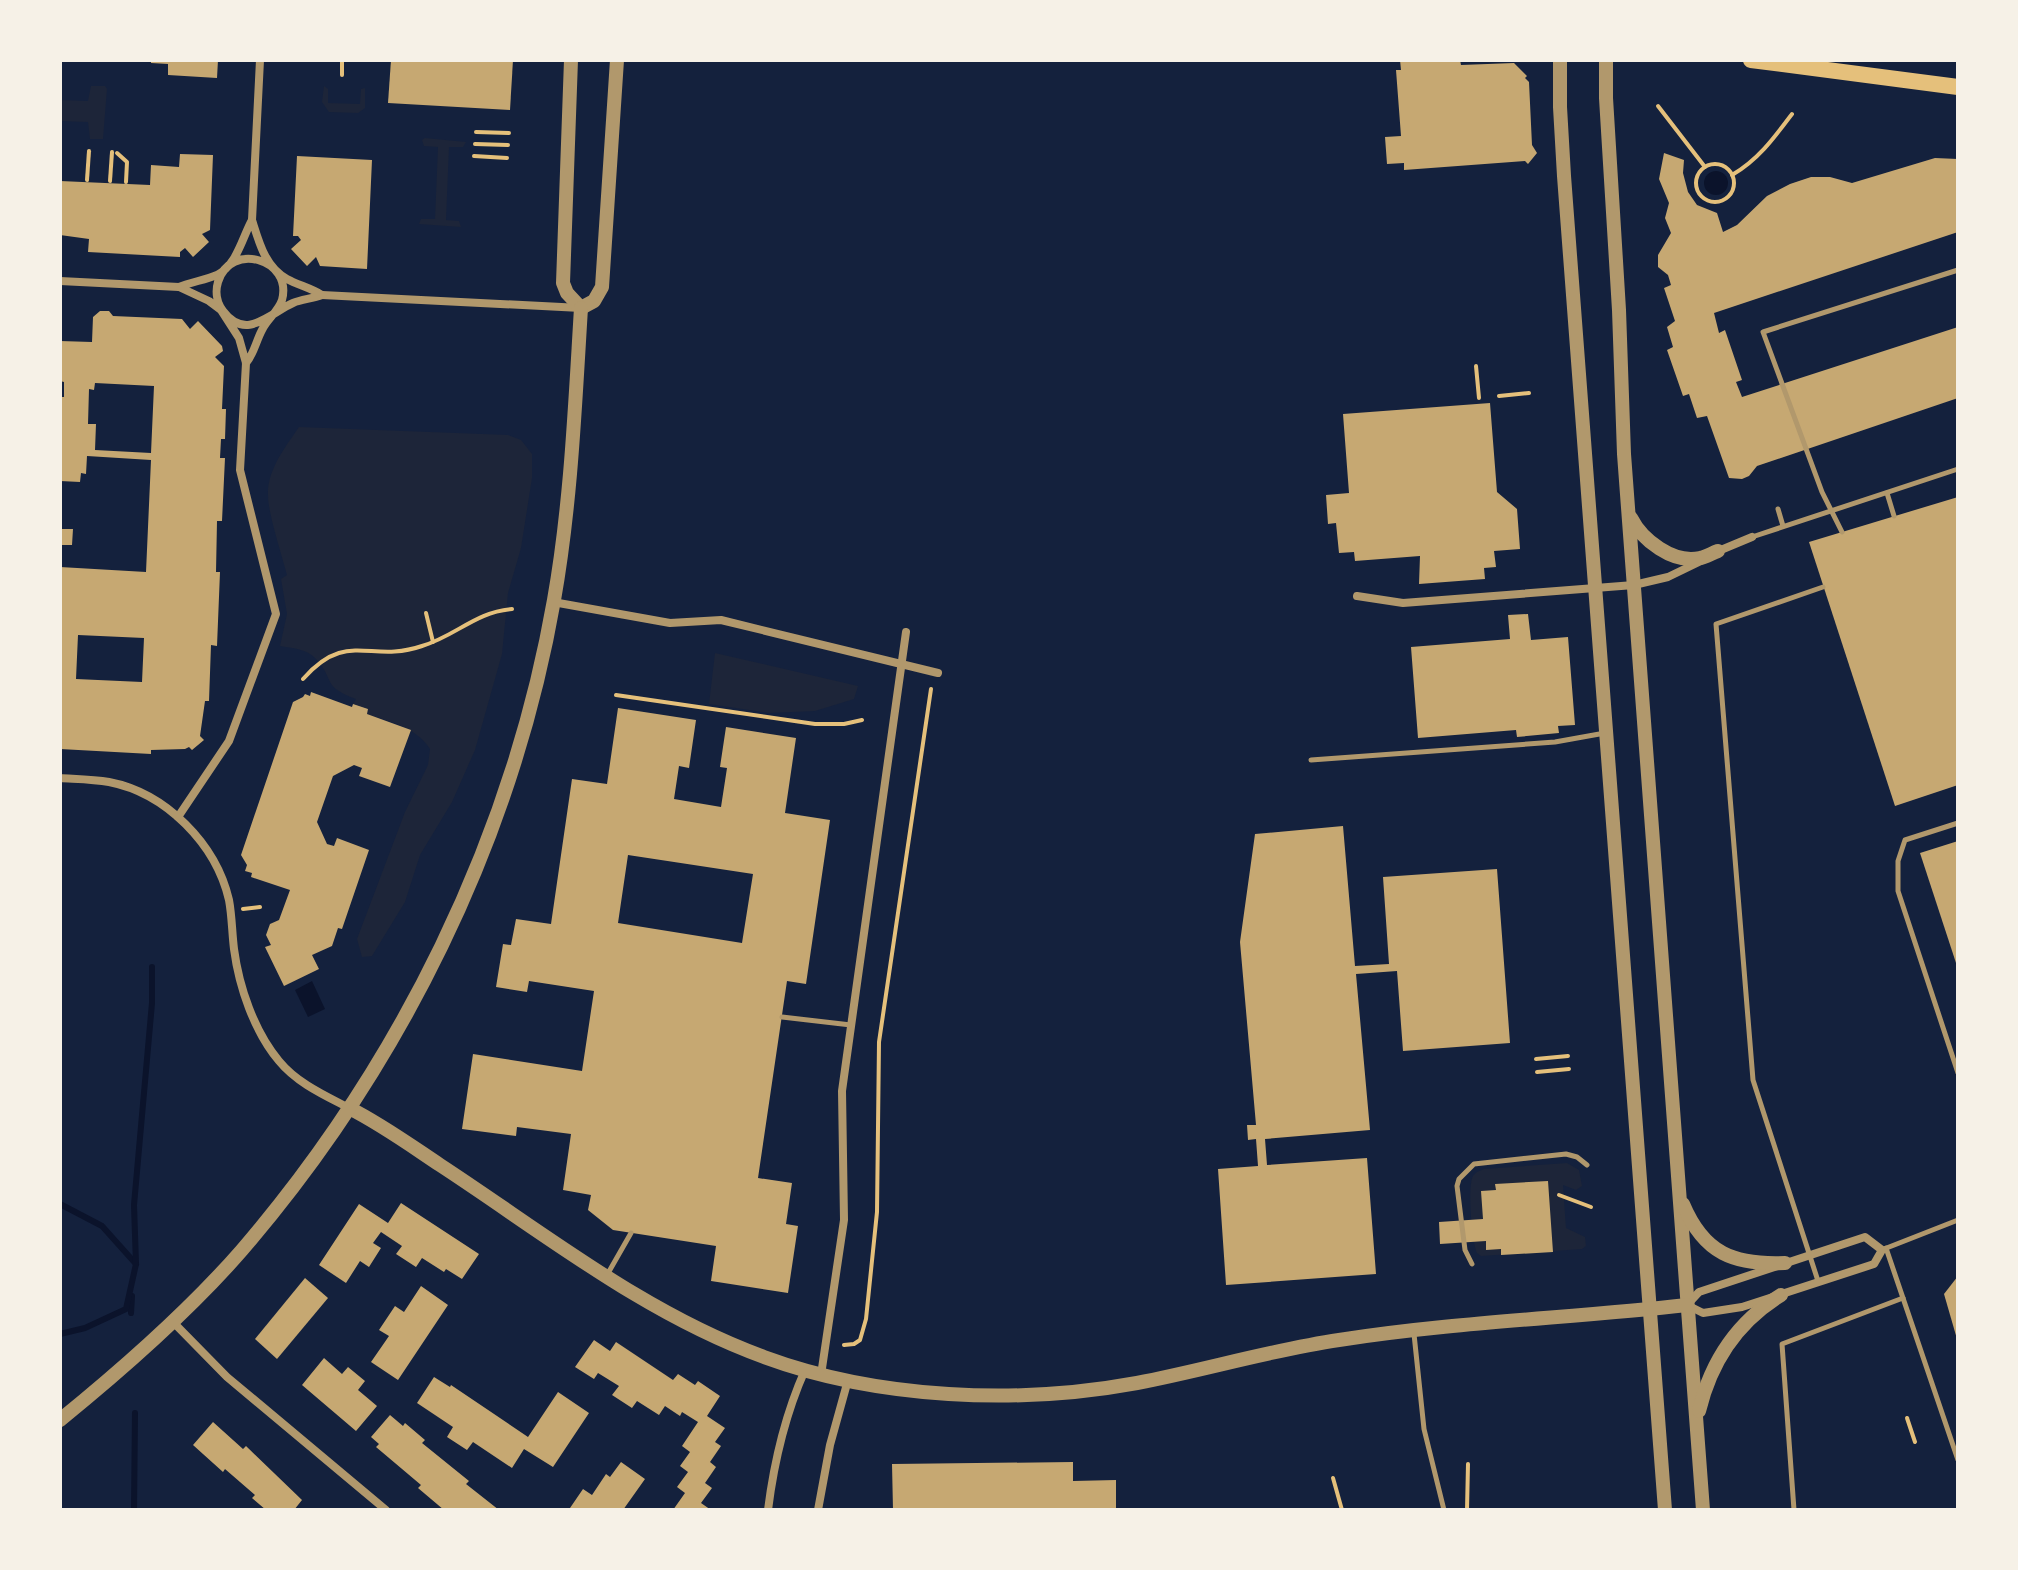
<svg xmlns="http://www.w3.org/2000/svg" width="2018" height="1570" viewBox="0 0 2018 1570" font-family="'DejaVu Sans',sans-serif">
	<rect width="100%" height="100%" fill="#14213d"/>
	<!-- green -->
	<g fill="#1d2539">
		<path d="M91 86H105L107 89 103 139H90L88 122 60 121V100L88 101Z"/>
		<path d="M324 86 328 89V103L360 104 361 89 365 88V108L358 113 329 112 322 102Z"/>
		<path d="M425 138 466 142 463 147H449L446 220 459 221 461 227 419 224 421 219H435L438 147 424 146 422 140Z"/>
		<path d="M299 427 508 435 521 440 532 454V478L521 548 508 593 502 654 475 750 452 802 420 855 405 902 372 956 362 957 357 939 405 812 428 765 430 749C416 727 390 722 367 714L368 709 353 704 356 699C321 686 336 681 316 659 308 649 291 648 280 646L287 614 281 579 287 575C282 555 268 514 268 495 267 470 286 446 299 427Z"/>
		<path d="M715 653 858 686 854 699 815 711 769 713 709 704Z"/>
		<path d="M1567 1163 1579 1170 1582 1186 1576 1190 1563 1185 1566 1228 1585 1237 1586 1246 1582 1249 1481 1256 1477 1253C1472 1242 1467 1187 1473 1176 1476 1172 1479 1171 1484 1169Z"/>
	</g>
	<!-- water -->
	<g fill="#0b132b">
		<circle cx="1716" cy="183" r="12"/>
		<path d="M312 981 325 1009 308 1017 295 990Z"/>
	</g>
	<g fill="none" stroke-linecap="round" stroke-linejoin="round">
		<!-- stream -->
		<g stroke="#0b132b" stroke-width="6">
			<path d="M60 1204 102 1226 136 1264"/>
			<path d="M131 1313 132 1296"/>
			<path d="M60 1334 85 1328 126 1309 136 1264 134 1205 152 1003V967"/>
			<path d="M134 1510 135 1413"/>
		</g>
	</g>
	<!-- building -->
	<g fill="#c6a872" fill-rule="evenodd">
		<path d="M151 60H218L217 78 168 75V64L151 63Z"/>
		<path d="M391 60H513L510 110 388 103Z"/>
		<path d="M1400 60H1460L1461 65 1514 63 1527 76 1525 78 1529 82 1532 145 1537 153 1528 164 1525 161 1404 170V163L1387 164 1385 137 1401 136 1396 70H1401Z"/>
		<path d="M1664 153 1684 160 1683 173 1688 192 1697 205 1717 213 1723 232 1737 225 1767 196 1790 184 1811 177H1830L1852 183 1935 158 1958 159V232L1714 313 1719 333 1725 330 1742 380 1736 382 1742 397 1958 327V398L1757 466 1749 476 1742 479 1729 478 1707 416 1697 418 1689 394 1683 396 1667 350 1673 347 1667 327 1675 321 1664 288 1671 285 1668 275 1658 267V255L1671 233 1665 218 1669 203 1659 179Z"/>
		<path d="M180 154 213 155 210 230 202 234 209 242 193 257 185 248 180 252V257L88 252 89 239 60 235V181L150 185 151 165 179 167Z"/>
		<path d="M297 156 372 160 367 269 320 266 316 257 307 266 291 249 301 240 298 236H293Z"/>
		<path d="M100 311H109L113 316 182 319 190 329 198 321 222 346 223 351 215 357 224 366 222 409H226L225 439H221L220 458H225L222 521H217L216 572H220L217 646 211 645 209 701H205L200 736 204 740 192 750 189 747 185 749 151 750V754L60 749V567L146 572 151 460 87 456 86 474 81 473 80 482 60 481V397H64V382L60 381V341L92 342 93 317ZM95 383 154 386 151 453 95 450 96 424H88L89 389 94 390ZM78 635 144 638 142 682 76 679Z"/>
		<path d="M1490 403 1497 492 1517 509 1520 549 1494 551 1496 567 1484 568 1485 579 1419 584 1420 556 1355 561 1354 552 1339 553 1336 523 1328 524 1326 495 1349 493 1343 414Z"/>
		<path d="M1958 497V785L1895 806 1809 542Z"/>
		<path d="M60 529H73L72 545H60Z"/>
		<path d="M1528 614 1531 640 1568 637 1575 725 1558 726 1559 733 1517 737 1516 730 1418 738 1411 647 1510 639 1508 615Z"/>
		<path d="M311 692 352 707 353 704 368 709 367 714 411 730 390 787 359 776 362 768 354 765 333 776 317 822 327 844 334 846 337 838 369 850 342 929 338 928 332 946 312 955 319 969 284 986 265 947 271 945 266 935 270 924 279 920 290 890 251 877 252 873 245 871 247 865 241 855 293 702 303 697 305 694 310 696Z"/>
		<path d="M618 708 696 720 689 768 679 766 674 799 721 807 727 768 720 767 726 727 796 738 785 813 830 820 806 984 787 981 758 1178 792 1183 786 1224 798 1226 788 1293 711 1281 716 1246 613 1230 588 1210 591 1195 563 1190 571 1134 517 1127 516 1136 462 1129 473 1054 582 1071 594 991 529 981 527 992 496 987 503 944 511 945 516 919 551 924 572 779 607 784ZM628 855 753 874 742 943 618 923Z"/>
		<path d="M1343 826 1355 966 1389 964 1383 877 1497 869 1510 1043 1403 1051 1397 971 1356 974 1370 1130 1265 1139 1267 1165 1367 1158 1376 1274 1226 1285 1218 1169 1258 1166 1256 1139 1248 1140 1247 1125H1256L1240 942 1255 834Z"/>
		<path d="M1958 841V965L1957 966 1920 853Z"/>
		<path d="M1548 1181 1553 1252 1501 1255V1249L1486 1250V1241L1440 1244 1439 1222 1483 1219 1481 1191 1496 1190 1495 1184Z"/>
		<path d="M401 1203 479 1254 462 1279 446 1269 444 1272 422 1258 416 1267 396 1254 402 1246 381 1232 373 1243 381 1248 369 1267 360 1261 346 1283 319 1265 359 1204 388 1223Z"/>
		<path d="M1958 1276V1338L1957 1339 1944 1294Z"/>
		<path d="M305 1278 328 1298 277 1359 255 1339Z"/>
		<path d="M421 1286 448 1305 398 1380 371 1362 389 1336 379 1330 395 1306 404 1312Z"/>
		<path d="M594 1340 610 1351 616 1342 673 1380 678 1374 695 1385 698 1381 720 1396 707 1416 725 1428 715 1442 721 1446 710 1462 716 1467 705 1483 712 1488 701 1503 711 1510H673L685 1493 677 1487 688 1472 680 1466 690 1452 682 1446 698 1422 682 1412 680 1416 665 1406 659 1415 637 1401 632 1408 612 1395 619 1386 598 1373 594 1379 575 1367Z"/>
		<path d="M324 1358 342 1374 348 1367 365 1381 358 1390 377 1406 356 1431 302 1385Z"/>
		<path d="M434 1377 450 1387 451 1385 528 1437 558 1392 589 1413 553 1467 524 1449 512 1468 473 1442 467 1450 447 1437 453 1427 417 1403Z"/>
		<path d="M390 1415 403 1426 405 1423 425 1440 422 1443 469 1481 466 1484 499 1510H444L418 1488 421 1485 376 1447 379 1444 371 1437Z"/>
		<path d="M213 1422 243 1449 246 1446 302 1500 294 1510H266L252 1498 255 1495 225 1469 223 1472 193 1445Z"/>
		<path d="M621 1462 645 1479 623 1510 570 1508 583 1489 592 1495 606 1474 610 1477Z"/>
		<path d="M1073 1462V1481L1116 1480V1510H893L892 1464Z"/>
	</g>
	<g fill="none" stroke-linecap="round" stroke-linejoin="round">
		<!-- path -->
		<g stroke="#e5c07b" stroke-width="4">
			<path d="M342 75V60"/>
			<path d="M1658 106 1705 167"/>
			<path d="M476 132 509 133"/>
			<path d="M475 144 508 145"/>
			<path d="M117 153 127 162 126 182"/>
			<path d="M474 156 507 158"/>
			<circle cx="1715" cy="183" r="19"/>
			<path d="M1732 175C1758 160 1774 138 1792 114"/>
			<path d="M87 180 89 151"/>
			<path d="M110 181 112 152"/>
			<path d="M1476 366 1479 398"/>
			<path d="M1499 396 1529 393"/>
			<path d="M426 613 433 642"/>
			<path d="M303 679C347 629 370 664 422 646 456 636 475 612 512 609"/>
			<path d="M616 695 815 724H844L862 720"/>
			<path d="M243 909 260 907"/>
			<path d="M1536 1059 1568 1056"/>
			<path d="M1537 1072 1569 1069"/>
			<path d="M1559 1195 1591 1207"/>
			<path d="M844 1345 854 1344 860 1340 866 1319 877 1212 879 1042 931 689"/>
			<path d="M1907 1418 1915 1442"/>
			<path d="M1333 1478 1342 1510"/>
			<path d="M1467 1510 1468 1464"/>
		</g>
		<!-- service -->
		<g stroke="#b1986c" stroke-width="5">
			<path d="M1887 493 1894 516"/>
			<path d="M1778 509 1783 526"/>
			<path d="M1842 532 1822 492 1763 332 1958 270"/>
			<path d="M1752 537 1958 469"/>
			<path d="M1311 760 1555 742 1605 733"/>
			<path d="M1958 823 1905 840 1898 861V891L1958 1073"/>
			<path d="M782 1017 851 1025"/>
			<path d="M1886 1248 1958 1460"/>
			<path d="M1884 1249 1958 1220"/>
			<path d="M1472 1264 1465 1250 1457 1186 1459 1179 1474 1164 1566 1154 1577 1157 1587 1165"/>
			<path d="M607 1275 631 1233"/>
			<path d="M1818 1281 1753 1080 1716 624 1823 587"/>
			<path d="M1414 1334 1424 1429 1444 1510"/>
			<path d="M1794 1510 1782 1344 1903 1298"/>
		</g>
		<!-- minor -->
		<g stroke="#b1986c" stroke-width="8">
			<path d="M252 220 260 60"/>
			<path d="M60 281 179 287"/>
			<path d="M322 295 581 308"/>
			<path d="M1716 552 1752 537"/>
			<path d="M1357 596 1403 603 1634 585 1668 577 1701 561"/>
			<path d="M553 602 670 623 721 620 938 673"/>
			<path d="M60 778C76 779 93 779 109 782 166 793 216 844 229 900 232 916 232 933 234 949 239 987 254 1031 279 1061 297 1083 324 1095 349 1108"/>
			<path d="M178 817 229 741 276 614 240 470 246 363 239 338 221 310 209 301 179 287C191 282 205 280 217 275 237 265 242 238 252 220 259 242 265 267 287 279 298 285 311 288 322 295 312 299 302 299 293 303 270 313 246 342 223 311 217 303 215 292 218 282 230 241 293 259 282 300 278 312 267 319 262 330 256 341 254 354 246 363"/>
			<path d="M1865 1237 1882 1250 1874 1264 1742 1307 1703 1313 1687 1305 1699 1292Z"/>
			<path d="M173 1322 227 1377 386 1510"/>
			<path d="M821 1375 844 1220 842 1091 906 632"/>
			<path d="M768 1510C774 1462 785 1415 805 1370"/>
			<path d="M818 1510 830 1445 848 1380"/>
		</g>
		<!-- tertiary -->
		<g stroke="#b1986c" stroke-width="14">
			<path d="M571 60 563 283 567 293 581 308"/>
			<path d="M1560 60V107L1564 176 1665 1510"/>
			<path d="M1606 60V98L1619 310 1624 454 1703 1510"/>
			<path d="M581 308 594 301 602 287 617 60"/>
			<path d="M1631 518C1642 540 1673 564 1700 558 1706 557 1712 553 1718 551"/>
			<path d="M349 1108C381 1124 410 1145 440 1165 544 1233 645 1314 764 1357 878 1399 1018 1405 1137 1383 1205 1370 1271 1350 1339 1340 1455 1322 1571 1318 1687 1305"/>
			<path d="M1683 1204C1704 1254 1734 1265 1785 1263"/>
			<path d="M1699 1411C1711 1361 1737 1322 1781 1295"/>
			<path d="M60 1420C124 1368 188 1312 242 1250 400 1066 512 840 554 600 571 504 575 405 581 308"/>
		</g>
		<!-- secondary -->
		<path stroke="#e5c07b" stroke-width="16" d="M1751 60 1958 87"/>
	</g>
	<!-- border -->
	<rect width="2018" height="1570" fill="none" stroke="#f6f1e7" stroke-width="124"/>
</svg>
